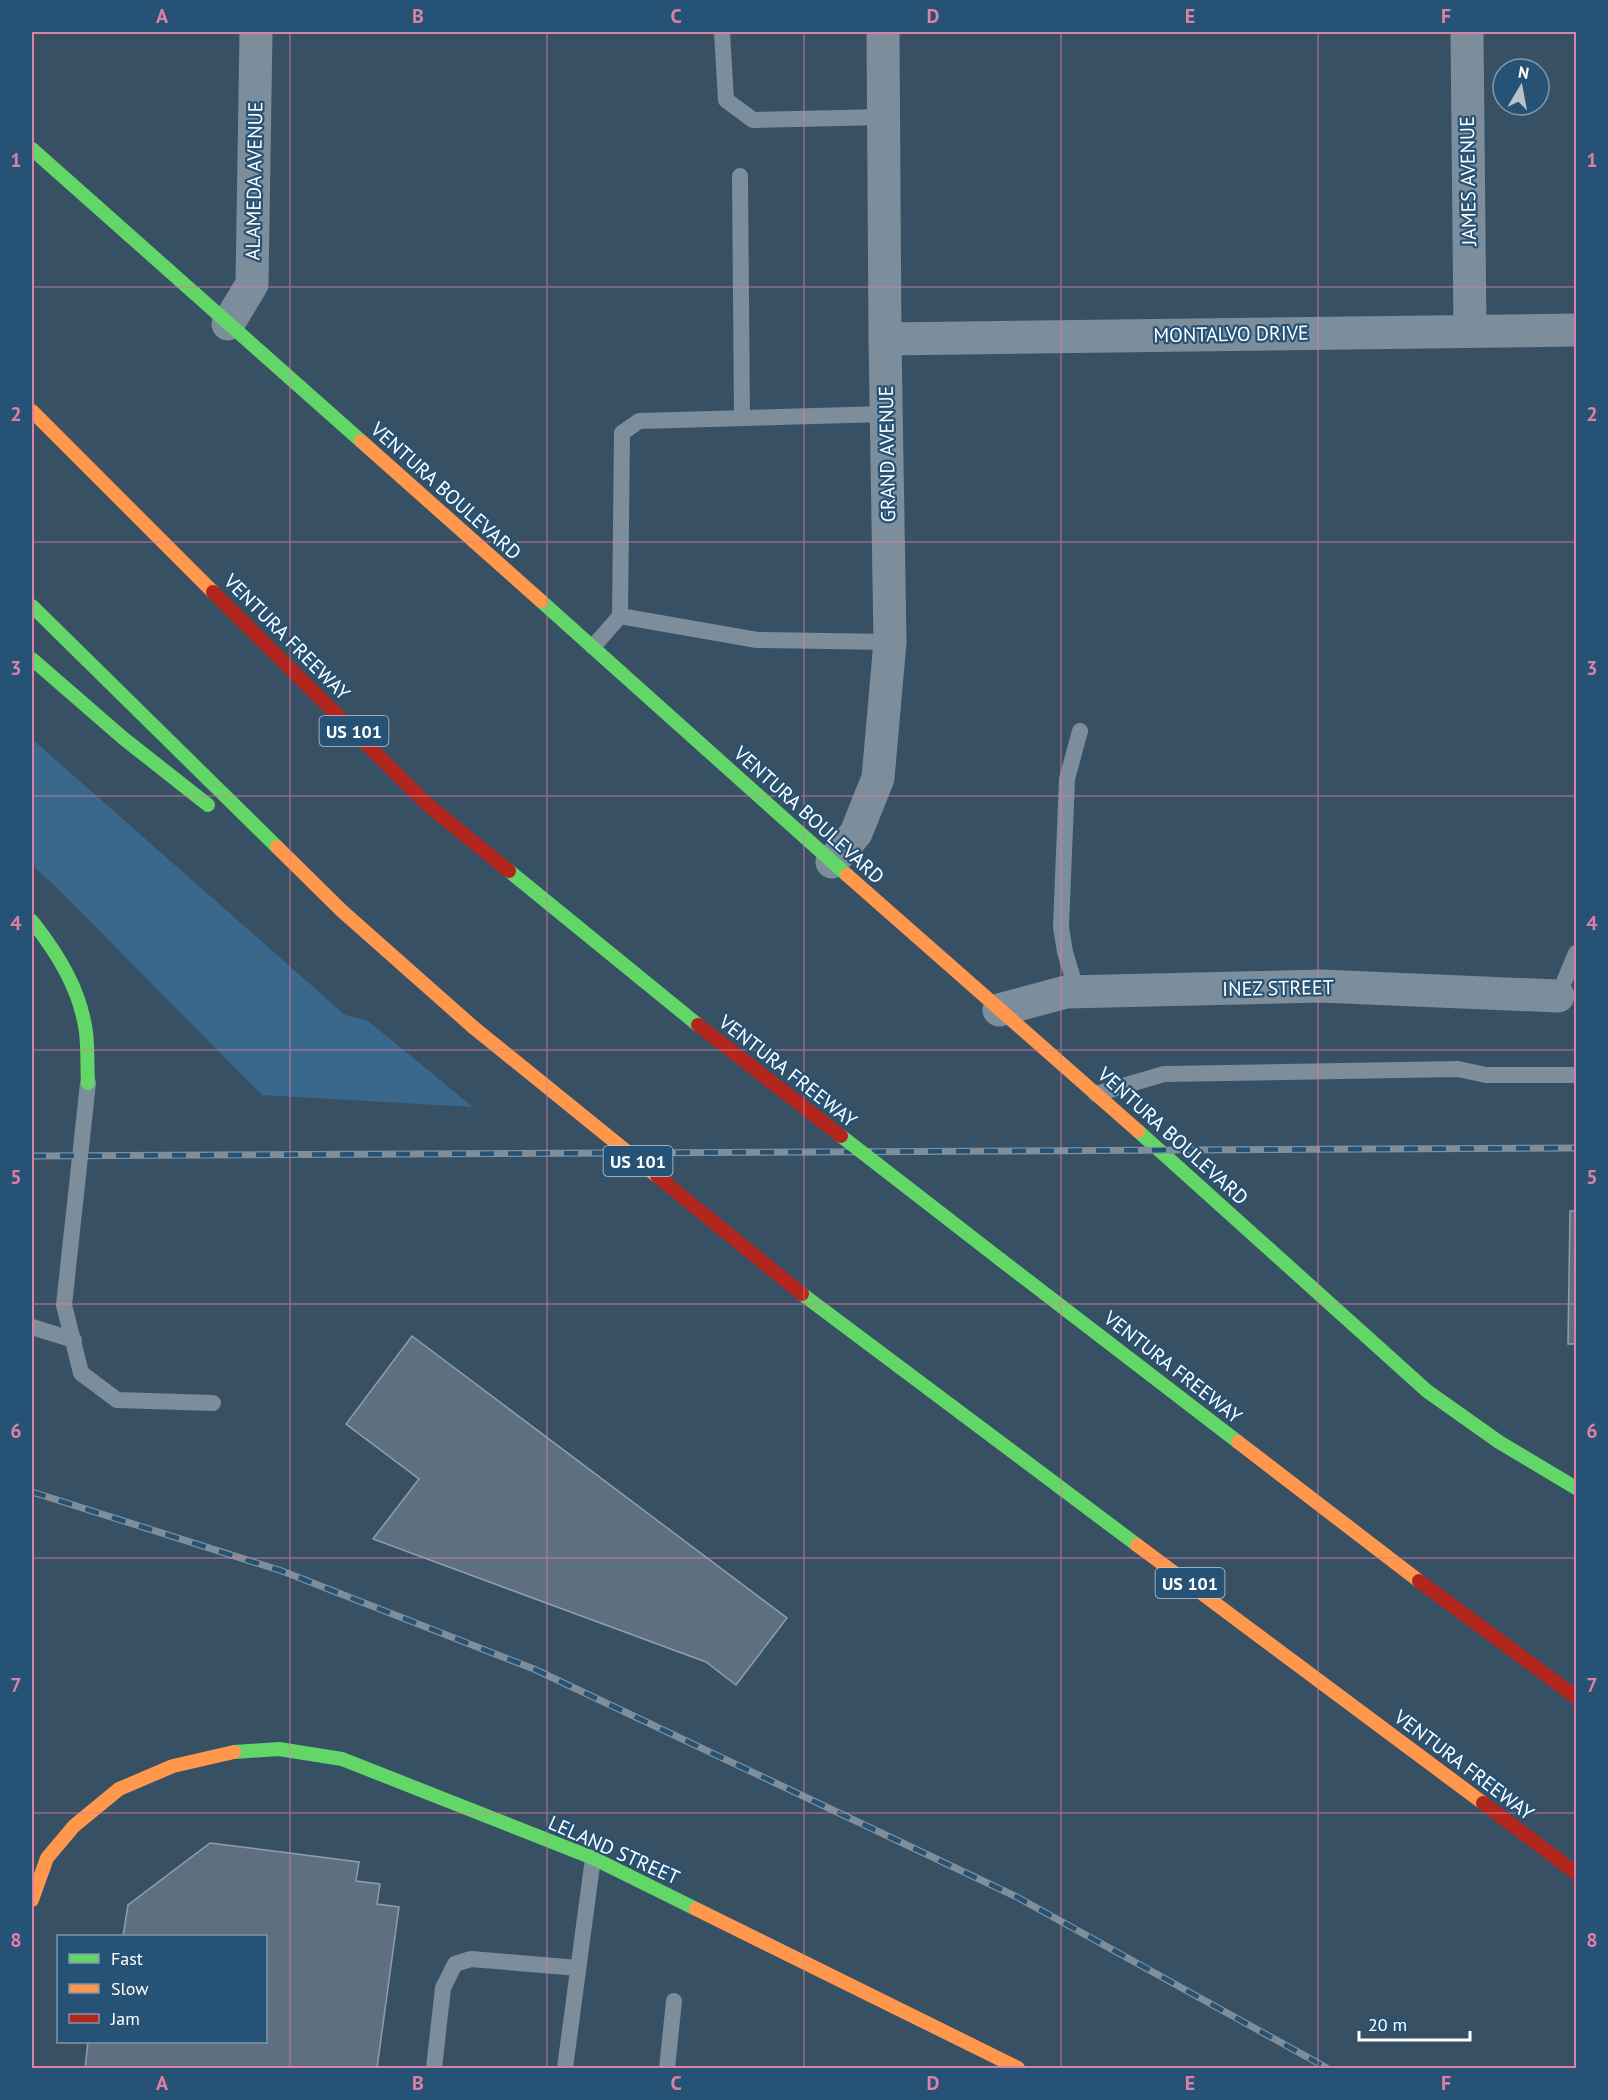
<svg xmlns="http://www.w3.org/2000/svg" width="1608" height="2100" viewBox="0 0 1608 2100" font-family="'PT Sans',sans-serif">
	<rect width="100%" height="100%" fill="#385064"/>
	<!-- green -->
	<path fill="#3a688d" d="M32 739 345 1015 368 1021 473 1107 262 1095 57 888 32 865Z"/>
	<!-- building -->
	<g fill="#5e7080" stroke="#8f9eab" stroke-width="1.5">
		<path d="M1570 1211H1576V1344H1568Z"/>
		<path d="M412 1336 787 1618 736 1685 706 1662 373 1539 419 1479 346 1424Z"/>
		<path d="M210 1843 359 1862 356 1881 380 1884 377 1904 399 1907 377 2068H85L88 2042H266V1936H123L128 1905Z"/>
	</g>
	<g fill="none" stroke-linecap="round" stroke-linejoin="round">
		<!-- lane -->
		<g stroke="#7c8d9b" stroke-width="16">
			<path d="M722 32 726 100 753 120 884 117"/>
			<path d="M740 176 742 418"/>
			<path d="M620 616 757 640 890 642"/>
			<path d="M593 647 620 616 622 433 639 421 886 414"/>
			<path d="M1077 992 1065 952 1061 927 1067 779 1080 731"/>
			<path d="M1558 996 1576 953"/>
			<path d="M88 1083 64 1305 81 1373 117 1400 213 1403"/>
			<path d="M1096 1094 1164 1074 1458 1069 1486 1075H1576"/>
			<path d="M32 1327 74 1340"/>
			<path d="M434 2068 443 1988 455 1964 471 1959 578 1968"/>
			<path d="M565 2068 593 1858"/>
			<path d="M667 2068 674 2001"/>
		</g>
		<!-- street -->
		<g stroke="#7c8d9b" stroke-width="33">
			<path d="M1467 32 1470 331"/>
			<path d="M228 324 252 284 256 32"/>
			<path d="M885 339 1576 330"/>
			<path d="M832 862 856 833 878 778 890 642 885 339 883 32"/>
			<path d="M999 1010 1066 992 1321 986 1558 996"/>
		</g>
		<!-- fast -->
		<g stroke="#63d668" stroke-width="14">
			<path d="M32 149 361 441"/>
			<path d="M541 601 847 875"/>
			<path d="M32 606 277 847"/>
			<path d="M32 659 123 738 208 805"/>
			<path d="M509 871 698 1025"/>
			<path d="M32 921C58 954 80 989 86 1032 88 1049 87 1066 88 1083"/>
			<path d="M1138 1131 1427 1391 1499 1442 1576 1488"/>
			<path d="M1001 1260 1238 1442"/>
			<path d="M802 1294 1137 1545"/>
			<path d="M234 1752 279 1749 342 1759 593 1858 696 1909"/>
		</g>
		<!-- slow -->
		<g stroke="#ff974d" stroke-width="14">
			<path d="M32 411 213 592"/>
			<path d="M361 441 541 601"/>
			<path d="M277 847 342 911 473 1027"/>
			<path d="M847 875 1138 1131"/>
			<path d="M1238 1442 1419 1581"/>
			<path d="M1137 1545 1483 1803"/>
			<path d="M32 1900 47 1858 74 1826 119 1789 173 1766 234 1752"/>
			<path d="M696 1909 1018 2068"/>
		</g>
		<!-- jam -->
		<g stroke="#b3261e" stroke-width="14">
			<path d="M213 592 428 805 509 871"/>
			<path d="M1419 1581 1576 1697"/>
			<path d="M1483 1803 1576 1873"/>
		</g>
		<defs>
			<g id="rail">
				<path d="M32 1156 1576 1148"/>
				<path d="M32 1492 282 1571 534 1669 1017 1897 1327 2068"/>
			</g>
		</defs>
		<!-- rail casing -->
		<use href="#rail" stroke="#7e8f9b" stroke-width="7"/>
		<!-- rail -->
		<use href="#rail" stroke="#265276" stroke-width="4.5" stroke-dasharray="14" stroke-linecap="butt"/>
		<!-- fast-bridge -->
		<path stroke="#63d668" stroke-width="14" d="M841 1136 1001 1260"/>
		<!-- slow-bridge -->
		<path stroke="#ff974d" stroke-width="14" d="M473 1027 657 1176"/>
		<!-- jam-bridge -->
		<g stroke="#b3261e" stroke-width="14">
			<path d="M698 1025 841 1136"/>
			<path d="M657 1176 802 1294"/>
		</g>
	</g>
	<!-- grid -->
	<path fill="none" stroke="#dd80a5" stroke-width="1.5" stroke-opacity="0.55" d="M290 32V2068M547 32V2068M804 32V2068M1061 32V2068M1318 32V2068M32 287H1576M32 542H1576M32 796H1576M32 1050H1576M32 1304H1576M32 1558H1576M32 1813H1576"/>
	<g text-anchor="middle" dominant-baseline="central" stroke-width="4.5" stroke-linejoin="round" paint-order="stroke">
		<!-- shield labels -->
		<g fill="#265276" stroke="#becbd6" stroke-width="1.5">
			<rect x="319.5" y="716" width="69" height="30" rx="4.5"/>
			<rect x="603.5" y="1146" width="69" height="30" rx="4.5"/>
			<rect x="1155.5" y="1568" width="69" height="30" rx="4.5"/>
		</g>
		<g font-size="18" font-weight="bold" fill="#fff">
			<text x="354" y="731">US 101</text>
			<text x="638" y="1161">US 101</text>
			<text x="1190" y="1583">US 101</text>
		</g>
		<!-- street labels -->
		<g font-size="20" fill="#fff" stroke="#265276">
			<text transform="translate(254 181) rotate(-89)">ALAMEDA AVENUE</text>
			<text transform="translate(1468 181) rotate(-91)">JAMES AVENUE</text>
			<text transform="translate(1231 334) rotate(-1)">MONTALVO DRIVE</text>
			<text transform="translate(887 454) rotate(-91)">GRAND AVENUE</text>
			<text transform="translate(446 491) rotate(42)">VENTURA BOULEVARD</text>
			<text transform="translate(287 637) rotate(45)">VENTURA FREEWAY</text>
			<text transform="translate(809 815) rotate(42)">VENTURA BOULEVARD</text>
			<text transform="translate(1278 988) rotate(-1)">INEZ STREET</text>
			<text transform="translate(788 1071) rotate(38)">VENTURA FREEWAY</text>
			<text transform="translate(1173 1136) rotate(42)">VENTURA BOULEVARD</text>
			<text transform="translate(1173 1367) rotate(38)">VENTURA FREEWAY</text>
			<text transform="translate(1464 1765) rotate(37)">VENTURA FREEWAY</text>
			<text transform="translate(614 1850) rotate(24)">LELAND STREET</text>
		</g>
	</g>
	<!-- border -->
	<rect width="1608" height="2100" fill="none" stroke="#265276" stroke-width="66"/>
	<!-- legend -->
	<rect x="57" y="1935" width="210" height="108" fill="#265276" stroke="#7d97ad" stroke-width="1.5"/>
	<rect x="69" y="1954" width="30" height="9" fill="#63d668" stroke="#7d97ad" stroke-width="1.5"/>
	<text x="111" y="1965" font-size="18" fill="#ffffff">Fast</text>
	<rect x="69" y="1984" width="30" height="9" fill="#ff974d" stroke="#7d97ad" stroke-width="1.5"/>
	<text x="111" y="1995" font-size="18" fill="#ffffff">Slow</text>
	<rect x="69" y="2014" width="30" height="9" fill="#b3261e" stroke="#7d97ad" stroke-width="1.5"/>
	<text x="111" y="2025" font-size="18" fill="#ffffff">Jam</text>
	<!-- north arrow -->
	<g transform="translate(1521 87) rotate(10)"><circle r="28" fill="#265276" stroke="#7d97ad" stroke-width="1.5"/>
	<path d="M0-4.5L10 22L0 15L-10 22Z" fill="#b9c2c9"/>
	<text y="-9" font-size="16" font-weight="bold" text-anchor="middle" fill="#ffffff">N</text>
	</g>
	<!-- scale -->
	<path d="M1359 2031v9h111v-9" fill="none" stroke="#ffffff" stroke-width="3"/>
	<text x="1368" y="2031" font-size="18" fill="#ffffff" stroke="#265276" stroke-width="4.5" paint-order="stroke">20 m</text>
	<rect x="33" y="33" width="1542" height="2034" fill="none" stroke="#dd80a5" stroke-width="2"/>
	<g font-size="20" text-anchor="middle" font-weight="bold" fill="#dd80a5">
		<text x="162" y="23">A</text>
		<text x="418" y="23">B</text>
		<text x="676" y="23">C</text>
		<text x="933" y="23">D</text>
		<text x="1190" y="23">E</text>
		<text x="1446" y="23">F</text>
		<text x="16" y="167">1</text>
		<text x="1592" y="167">1</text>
		<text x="16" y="421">2</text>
		<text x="1592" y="421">2</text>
		<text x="16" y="675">3</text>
		<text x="1592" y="675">3</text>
		<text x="16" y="930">4</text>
		<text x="1592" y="930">4</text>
		<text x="16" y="1184">5</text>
		<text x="1592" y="1184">5</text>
		<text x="16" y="1438">6</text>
		<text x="1592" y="1438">6</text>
		<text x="16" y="1692">7</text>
		<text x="1592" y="1692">7</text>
		<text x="16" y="1947">8</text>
		<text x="1592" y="1947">8</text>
		<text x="162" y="2090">A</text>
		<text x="418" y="2090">B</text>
		<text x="676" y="2090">C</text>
		<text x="933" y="2090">D</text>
		<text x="1190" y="2090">E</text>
		<text x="1446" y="2090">F</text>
	</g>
</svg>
